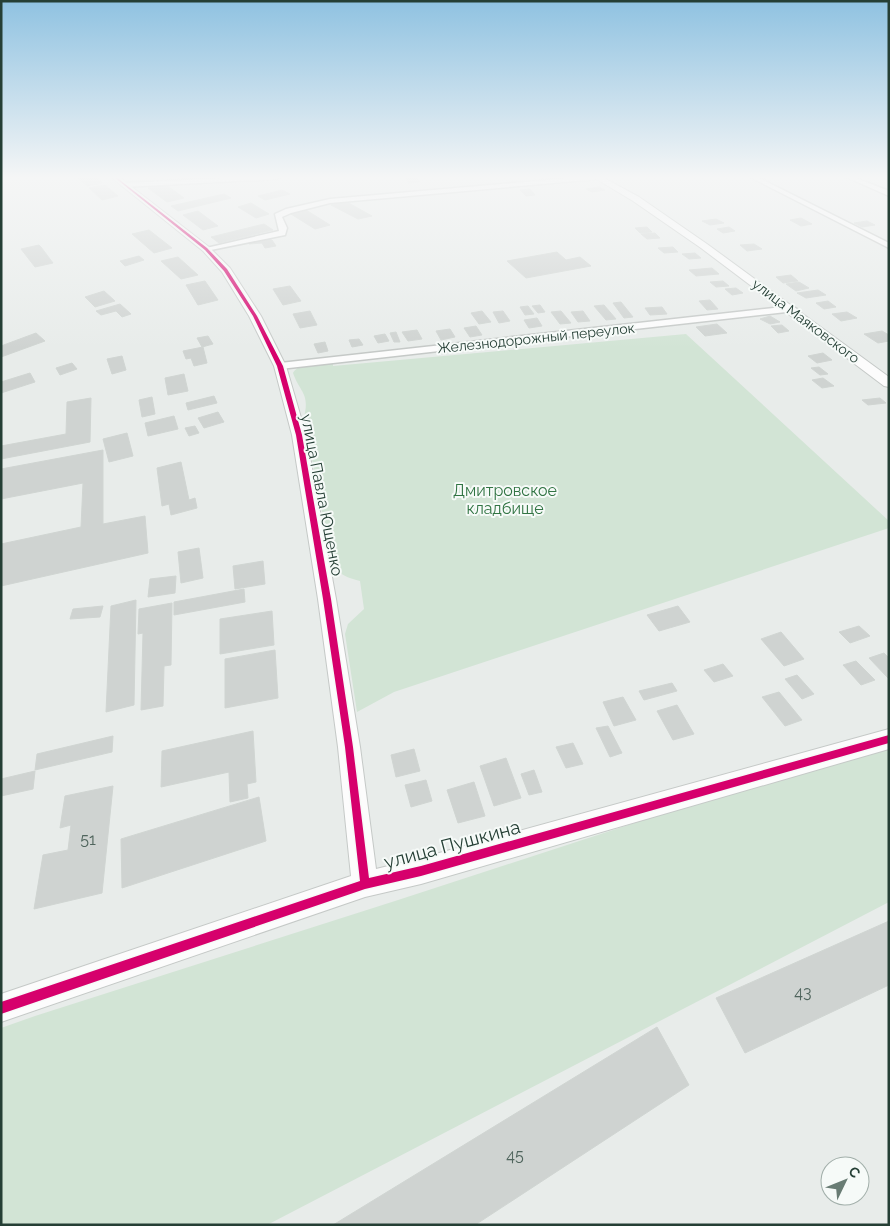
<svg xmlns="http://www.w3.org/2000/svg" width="890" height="1226" viewBox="0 0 890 1226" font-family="Raleway,sans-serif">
	<rect width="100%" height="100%" fill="#e8ecea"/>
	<!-- green -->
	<g fill="#d2e4d5">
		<path d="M686 334 889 521V528L394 692 357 712 345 634 348 624 364 609 360 581C345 577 337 574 331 559L304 417C310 393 300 393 293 373 299 362 321 364 333 362V366Z"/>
		<path d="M889 740V902L267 1225H1V1028L35 1016 395 901Z"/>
	</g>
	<!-- building -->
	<g fill="#cfd3d1" stroke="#d0d5d2">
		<path d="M77 177H95L102 183 87 186Z"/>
		<path d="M406 178H417L420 182 408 183Z"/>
		<path d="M165 184 184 198 167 202 148 188Z"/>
		<path d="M105 185 118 196 102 200 89 188Z"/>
		<path d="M599 187 605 190 592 192 586 189Z"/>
		<path d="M530 189 535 195 526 196 520 190Z"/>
		<path d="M282 190 290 194 265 200 258 196Z"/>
		<path d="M224 194 231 198 178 211 171 206Z"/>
		<path d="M345 201 372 216 358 219 331 205Z"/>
		<path d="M251 203 269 214 256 218 238 207Z"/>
		<path d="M306 210 330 225 315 229 291 214Z"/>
		<path d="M198 211 218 226 203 230 183 215Z"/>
		<path d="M801 218 812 224 801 226 790 220Z"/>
		<path d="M716 219 724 223 710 225 702 221Z"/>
		<path d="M867 221 875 225 862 227 854 223Z"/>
		<path d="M264 224 273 230 219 243 211 237Z"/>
		<path d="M647 227 652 232 640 233 635 228Z"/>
		<path d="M729 227 735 231 723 233 717 229Z"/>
		<path d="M149 230 172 248 154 253 132 234Z"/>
		<path d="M655 233 660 238 647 239 641 234Z"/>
		<path d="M267 239 272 240 276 246 265 248 262 243 249 244 248 242Z"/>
		<path d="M754 244 762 249 747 251 740 245Z"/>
		<path d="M39 245 41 247 53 263 35 267 21 249Z"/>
		<path d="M673 247 678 252 664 253 658 248Z"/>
		<path d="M557 252 566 260 580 257 591 266 526 278 507 261Z"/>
		<path d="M695 253 701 258 689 259 682 254Z"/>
		<path d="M139 256 144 260 125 266 120 261Z"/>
		<path d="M178 257 198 275 181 279 161 261Z"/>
		<path d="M712 268 719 274 696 276 689 270Z"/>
		<path d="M791 275 798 281 783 283 776 277Z"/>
		<path d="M205 281 218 300 198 305 186 285Z"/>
		<path d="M723 281 729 286 716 287 710 282Z"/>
		<path d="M799 282 809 288 796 291 786 284Z"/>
		<path d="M290 286 301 301 283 305 273 289Z"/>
		<path d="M736 288 743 293 732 295 725 289Z"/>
		<path d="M818 290 826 295 806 298 797 293Z"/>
		<path d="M104 291 115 301 95 307 85 297Z"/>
		<path d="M710 300 718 309 707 310 699 301Z"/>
		<path d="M828 301 836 307 824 309 816 303Z"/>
		<path d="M621 302 633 317 624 318 613 303Z"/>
		<path d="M120 304 131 314 122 317 116 311 101 315 96 311Z"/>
		<path d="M540 305 545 312 538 313 532 306Z"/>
		<path d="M604 305 616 319 606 320 594 306Z"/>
		<path d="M528 306 534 314 525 315 520 307Z"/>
		<path d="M662 307 667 314 650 315 645 308Z"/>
		<path d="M310 311 317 325 300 328 293 314Z"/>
		<path d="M482 311 491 322 479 324 471 313Z"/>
		<path d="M503 311 510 321 499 323 493 312Z"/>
		<path d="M561 311 571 323 560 324 551 312Z"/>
		<path d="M583 311 590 321 578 322 571 312Z"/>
		<path d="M847 312 857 318 841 321 832 314Z"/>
		<path d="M770 316 780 322 770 324 760 319Z"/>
		<path d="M537 318 542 326 529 328 524 320Z"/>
		<path d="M717 324 727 333 705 336 696 327Z"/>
		<path d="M782 325 789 331 778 333 771 326Z"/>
		<path d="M476 326 482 335 470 337 464 328Z"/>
		<path d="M450 329 455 337 441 340 436 331Z"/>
		<path d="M417 330 422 339 408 341 402 332Z"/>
		<path d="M882 331 889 335V341L878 343 864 334Z"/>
		<path d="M396 332 400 342H394L390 333Z"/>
		<path d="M36 333 45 341 1 357V346Z"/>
		<path d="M385 334 389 341 378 343 374 336Z"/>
		<path d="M208 336 213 344 202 347 197 338Z"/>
		<path d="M359 339 363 345 352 347 349 340Z"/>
		<path d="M325 342 328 351 318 353 314 344Z"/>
		<path d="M203 347 207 363 194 366 191 358 186 359 183 351Z"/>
		<path d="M823 353 832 360 817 363 808 356Z"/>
		<path d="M122 356 126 370 112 374 107 359Z"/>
		<path d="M72 363 77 369 60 375 56 368Z"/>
		<path d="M819 367 828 374 820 375 811 368Z"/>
		<path d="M30 373 35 382 1 393V382Z"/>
		<path d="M184 374 188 391 168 395 165 378Z"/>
		<path d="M823 378 834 386 822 388 812 380Z"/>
		<path d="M214 396 217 403 188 410 186 403Z"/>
		<path d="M152 397 155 414 142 417 139 400Z"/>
		<path d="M91 398 90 442 1 459V446L66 434 67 402Z"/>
		<path d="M880 398 886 403 868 405 862 400Z"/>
		<path d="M218 412 224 422 204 428 198 418Z"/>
		<path d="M174 416 178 429 148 436 145 423Z"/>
		<path d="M195 426 199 433 189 436 185 428Z"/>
		<path d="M127 433 133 456 109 462 103 439Z"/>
		<path d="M103 450V524L145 516 148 553 1 586V544L81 527 83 483 1 499V469Z"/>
		<path d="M181 462 189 500 195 498 197 508 171 515 169 504 162 506 157 468Z"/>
		<path d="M199 548 203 578 181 583 178 552Z"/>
		<path d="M263 561 265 584 235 589 233 566Z"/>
		<path d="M176 576 175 593 148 597 150 579Z"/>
		<path d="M244 589 245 602 174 615V602Z"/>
		<path d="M136 600 134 705 106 712 111 606Z"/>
		<path d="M172 603 171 665 164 666 163 706 141 710 143 633 138 634 139 609Z"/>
		<path d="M103 606 100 617 70 619 73 609Z"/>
		<path d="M678 606 690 622 659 631 647 615Z"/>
		<path d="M272 611 274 645 220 654V619Z"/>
		<path d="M859 626 870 636 850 643 839 632Z"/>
		<path d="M781 632 804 659 784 666 761 639Z"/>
		<path d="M275 650 278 698 225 708V659Z"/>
		<path d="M884 653 889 658V679L869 658Z"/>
		<path d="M856 661 875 680 861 685 843 665Z"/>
		<path d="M723 664 733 676 714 682 704 670Z"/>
		<path d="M797 675 814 694 802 699 785 679Z"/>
		<path d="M672 683 677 691 644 700 639 691Z"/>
		<path d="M779 692 802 720 785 726 762 697Z"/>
		<path d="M623 697 636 720 614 726 603 702Z"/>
		<path d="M677 705 694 734 673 740 657 711Z"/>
		<path d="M608 726 622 753 610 757 596 728Z"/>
		<path d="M253 731 256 782 247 784 248 798 230 802 229 772 161 787 162 751Z"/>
		<path d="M113 736 112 752 35 770 37 754Z"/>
		<path d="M573 743 583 764 566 768 556 747Z"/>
		<path d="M414 749 420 771 396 777 391 755Z"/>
		<path d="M506 758 521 798 494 806 480 766Z"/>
		<path d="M534 770 542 792 529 795 521 774Z"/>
		<path d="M35 771 33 789 1 796V779Z"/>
		<path d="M426 780 432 801 411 807 405 785Z"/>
		<path d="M474 782 485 816 458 823 447 790Z"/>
		<path d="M113 786 102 893 34 909 43 855 68 850 71 825 60 828 65 796Z"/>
		<path d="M259 797 266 841 122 888 121 839Z"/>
		<path d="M889 921V985L745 1053 716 998Z"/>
		<path d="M657 1027 689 1085 475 1225H333Z"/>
	</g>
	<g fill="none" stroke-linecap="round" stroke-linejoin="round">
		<defs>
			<g id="minor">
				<path d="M248 177H280L277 179 124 187 121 185 124 183Z"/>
				<path d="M581 177H601L598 179 330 203 291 213 282 217 287 228 285 235 206 251 202 249 279 231 275 214 286 209 330 199Z"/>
				<path d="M750 177H757L889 243V248Z"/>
				<path d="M846 177H853L889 191V196Z"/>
				<path d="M792 306 797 309 795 311 280 369 275 366 280 363Z"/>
			</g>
			<g id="tertiary">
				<path d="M111 177H119L209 247 230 268 261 316 286 366 306 435 336 599 360 747 376 869 421 858 889 729V749L421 884 365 897 1 1022V994L351 876 338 747 318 599 292 435 274 366 249 316 222 272 203 251Z"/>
				<path d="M593 177H602L639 197 707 244 889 377V387L884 386 701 248 633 201Z"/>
			</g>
		</defs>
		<!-- minor casing -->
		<use href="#minor" stroke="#c5c9c7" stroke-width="3"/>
		<!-- tertiary casing -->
		<use href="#tertiary" stroke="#c5c9c7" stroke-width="2"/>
		<!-- minor -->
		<use href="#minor" fill="#fcfcfc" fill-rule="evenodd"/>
		<!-- tertiary -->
		<use href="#tertiary" fill="#fcfcfc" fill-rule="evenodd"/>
		<defs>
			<path id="cycleway" d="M114 177H116L207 248 227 269 257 316 283 366 302 435 331 599 353 747 369 878 421 866 889 735V743L421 876 365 889 1 1014V1002L360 881 345 747 323 599 296 435 277 366 253 316 224 271 205 250Z"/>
		</defs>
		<!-- cycleway casing -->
		<use href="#cycleway" stroke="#f6faf8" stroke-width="3"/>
		<!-- cycleway -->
		<use href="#cycleway" fill="#d6006c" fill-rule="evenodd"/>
	</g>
	<!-- sky -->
	<linearGradient id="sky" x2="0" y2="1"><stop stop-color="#8fc2e1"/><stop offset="0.51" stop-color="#f5f6f6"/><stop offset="1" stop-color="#f5f6f6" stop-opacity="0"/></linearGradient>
	<rect width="890" height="348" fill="url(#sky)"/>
	<g text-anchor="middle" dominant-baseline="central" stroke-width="4" stroke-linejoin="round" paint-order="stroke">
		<!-- far-street labels -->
		<g font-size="14" fill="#253f35" stroke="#f6faf8">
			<text transform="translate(806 321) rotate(37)">улица Маяковского</text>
			<text transform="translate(536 338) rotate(-6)">Железнодорожный переулок</text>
		</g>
		<!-- park labels -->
		<g font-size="16" fill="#317443" stroke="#f6faf8">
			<text x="505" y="490">Дмитровское<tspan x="505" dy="18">кладбище</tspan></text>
		</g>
		<!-- street labels -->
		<g font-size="16" fill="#253f35" stroke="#f6faf8">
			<text transform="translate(322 495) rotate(79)">улица Павла Ющенко</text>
		</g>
		<!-- near-number labels -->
		<g font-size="16" fill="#50655d">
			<text x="88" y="839">51</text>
			<text x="803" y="992">43</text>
			<text x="515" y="1155">45</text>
		</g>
		<!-- near-street labels -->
		<g font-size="19" fill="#253f35" stroke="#f6faf8">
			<text transform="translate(452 844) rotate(-15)">улица Пушкина</text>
		</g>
	</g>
	<!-- border -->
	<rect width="890" height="1226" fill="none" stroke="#253f35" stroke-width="5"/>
	<!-- north arrow -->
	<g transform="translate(845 1181) rotate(47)"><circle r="24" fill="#f6faf8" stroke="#a2afaa"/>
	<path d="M0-4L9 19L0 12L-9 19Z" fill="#697c74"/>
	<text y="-8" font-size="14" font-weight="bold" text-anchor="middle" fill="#253f35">С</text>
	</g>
</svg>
